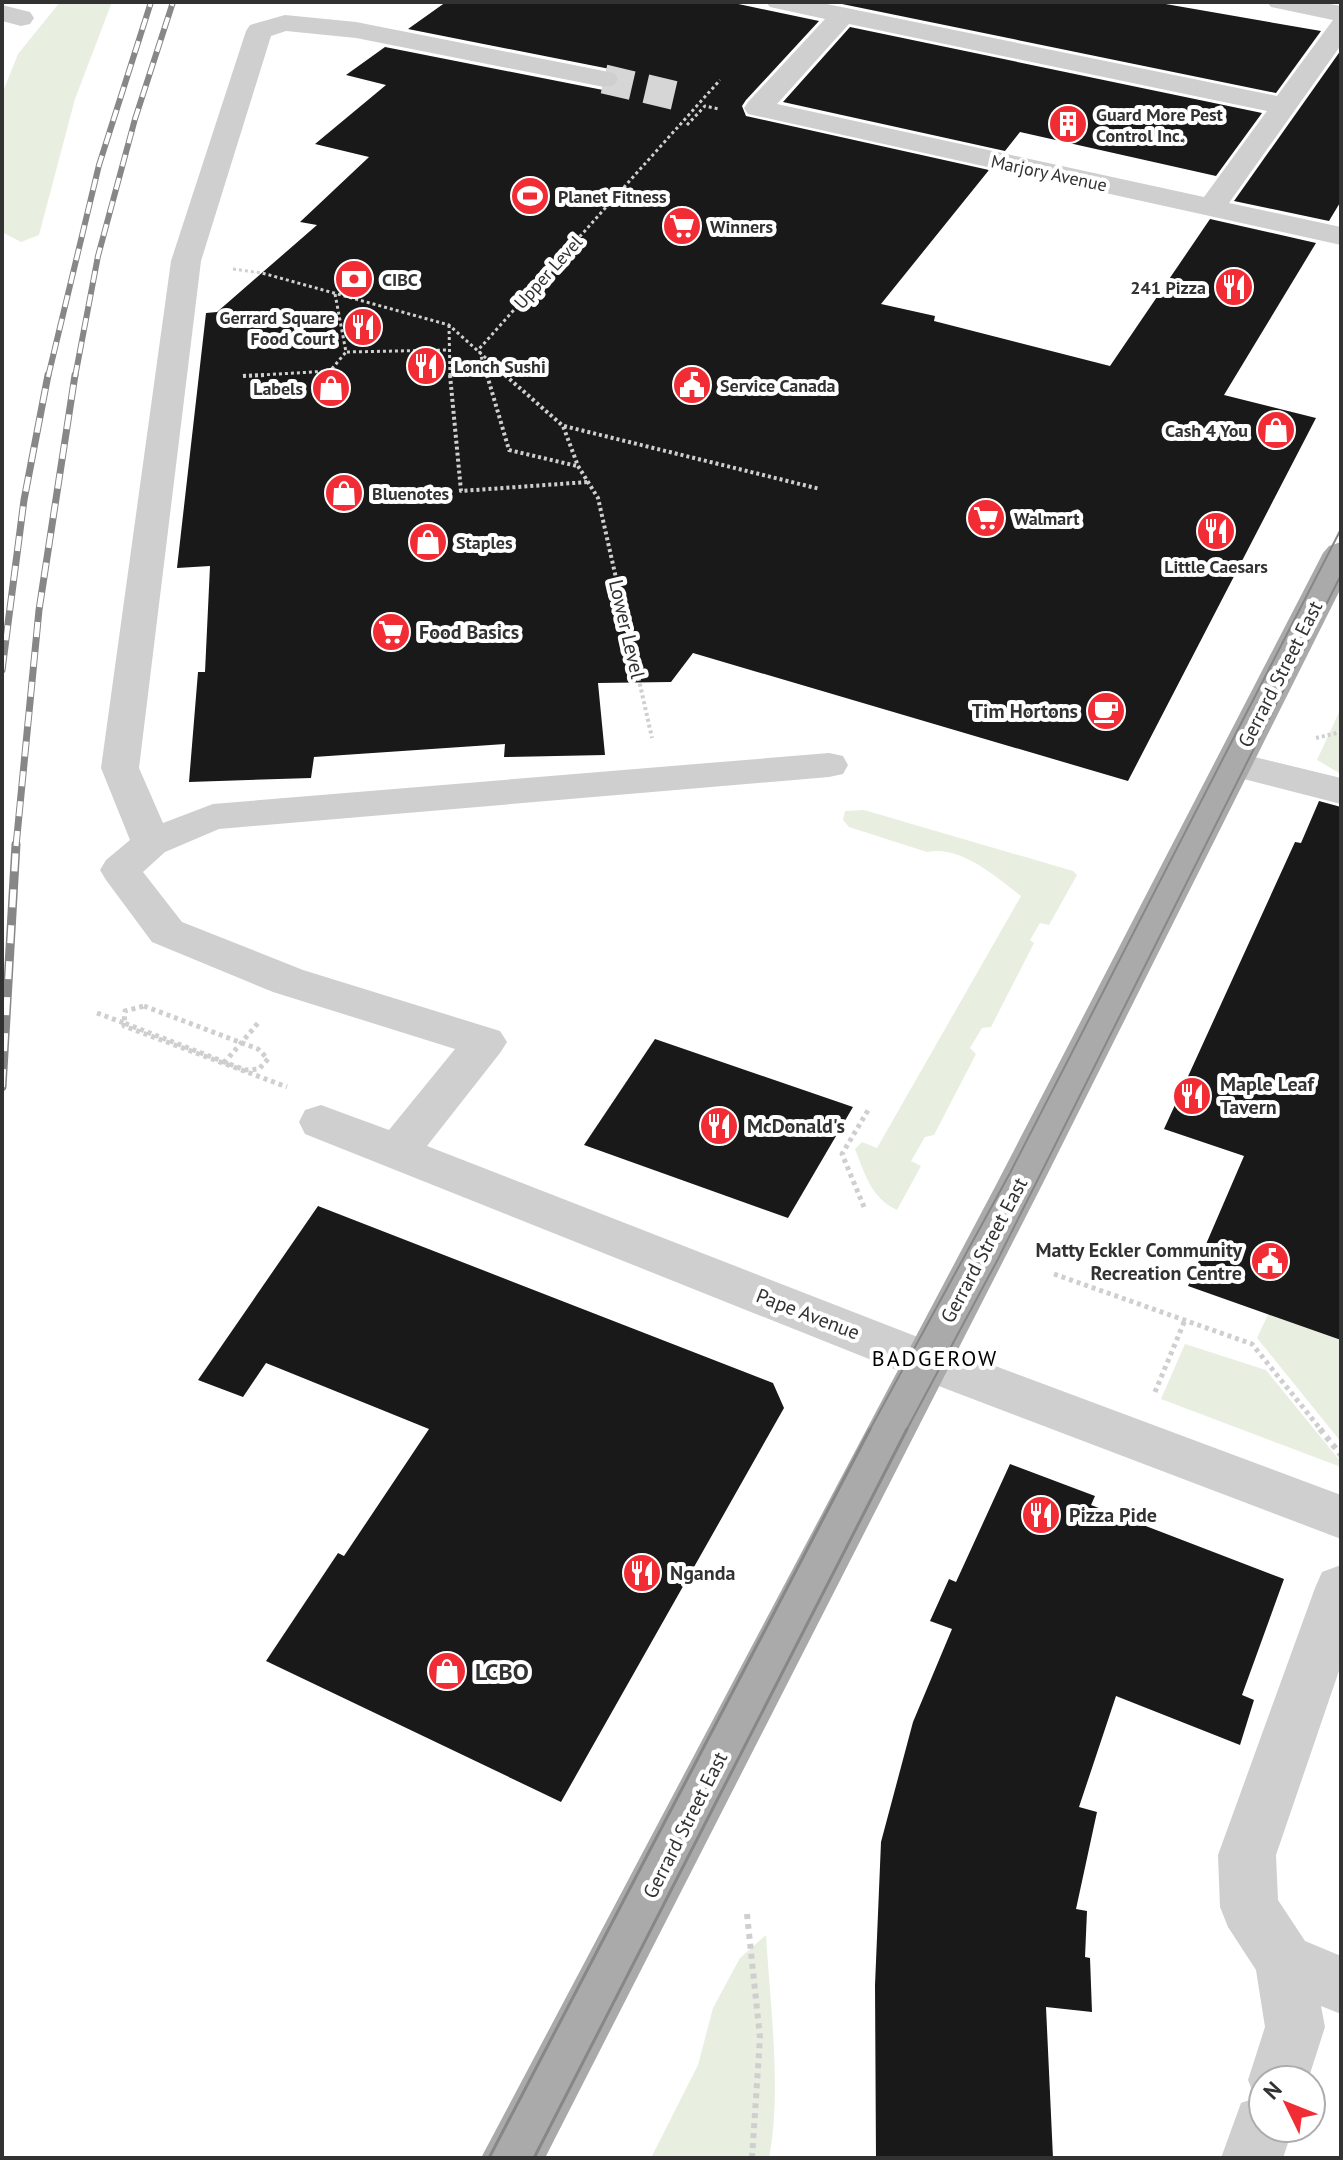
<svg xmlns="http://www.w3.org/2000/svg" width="1343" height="2160" viewBox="0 0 1343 2160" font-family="'PT Sans',sans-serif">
	<rect width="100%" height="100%" fill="#fff"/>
	<!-- green -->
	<g fill="#e8efe0">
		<path d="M60 2H112L75 99 39 235 21 242 2 232V94L18 54Z"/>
		<path d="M1341 708V774L1317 760Z"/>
		<path d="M864 810 1073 871 1077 875 1049 925 1040 923 1030 940 1034 943 991 1027 982 1028 970 1048 976 1054 934 1135 925 1137 911 1161 921 1166 897 1210C871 1198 865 1174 855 1149L862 1142 877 1148 1021 896C996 877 961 845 927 852L849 827 843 820 845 811Z"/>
		<path d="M1272 1306 1341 1340V1442L1257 1338Z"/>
		<path d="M1185 1344 1266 1370 1341 1462V1467L1161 1399Z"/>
		<path d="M766 1935C770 2002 782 2093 769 2158H651L698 2065 713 2008 740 1958Z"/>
	</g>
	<!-- building -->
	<g fill="#191919">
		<path d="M446 2H729L819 21 746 100 742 106 746 116 989 170 881 304 935 316 934 321 1110 366 1210 219 1316 243 1224 395 1316 418 1128 781 693 653 671 682 598 683 605 755 504 757 505 744 314 757 311 778 189 782 198 672H205L210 566 177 568 206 313 217 312 317 225 300 222 369 157 315 144 386 85 346 75 385 47 603 90 615 88 620 81 615 70 408 29Z"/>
		<path d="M1154 2 1321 31 1276 93 837 3Z"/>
		<path d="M850 27 1262 113 1216 176 1020 132 1005 151 783 102Z"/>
		<path d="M1341 50V201L1329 221 1234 201Z"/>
		<path d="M1319 801 1341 807V1340L1188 1286 1244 1156 1164 1129 1295 842 1301 843Z"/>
		<path d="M655 1039 853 1107 788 1218 584 1145Z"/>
		<path d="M318 1206 773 1383 784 1408 561 1802 266 1661 338 1553 344 1556 429 1429 266 1363 243 1397 198 1380Z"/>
		<path d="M1010 1464 1095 1496 1091 1505 1284 1579 1242 1695 1254 1700 1240 1745 1116 1696 1079 1807 1097 1812 1076 1909 1087 1911 1085 1957 1090 1958 1092 2012 1046 2007 1053 2158H876L875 1985 881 1842 913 1722 952 1629 930 1621 949 1579 956 1582Z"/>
	</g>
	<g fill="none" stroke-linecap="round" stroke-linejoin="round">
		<!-- minor-tunnel -->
		<path stroke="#d6d6d6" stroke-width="29" stroke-dasharray="29 14" stroke-linecap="butt" d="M604 79 686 98"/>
		<!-- path-far3 -->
		<g stroke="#cfcfcf" stroke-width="3" stroke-dasharray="3 3" stroke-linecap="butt">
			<path d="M687 125 705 106 719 109"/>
			<path d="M233 269 262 273 449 325 507 377"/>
			<path d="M335 294 346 352 449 350"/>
			<path d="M449 325 450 377"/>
			<path d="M243 376 330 371 346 352"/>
			<path d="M487 377 479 349 720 80"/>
		</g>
		<!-- path-far2 -->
		<g stroke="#cfcfcf" stroke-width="4" stroke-dasharray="3 3" stroke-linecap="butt">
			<path d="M450 375 461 491 588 482"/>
			<path d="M487 375 509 450 577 466"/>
			<path d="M505 375 563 426 578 466 598 498 652 738"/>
			<path d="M243 376 264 375"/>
			<path d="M564 426 820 489"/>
			<path d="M1316 738 1341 732"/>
		</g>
		<!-- path-far1 -->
		<g stroke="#cfcfcf" stroke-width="5" stroke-dasharray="4 4" stroke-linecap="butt">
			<path d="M144 1006 258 1049 268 1059 259 1069 245 1070 124 1023 125 1011Z"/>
			<path d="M97 1013 124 1023"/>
			<path d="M124 1023V1026L287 1087"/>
			<path d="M224 1063 259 1022"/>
			<path d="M864 1207 842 1154 870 1107"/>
			<path d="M1054 1274 1252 1344 1322 1431"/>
			<path d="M1155 1392 1185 1320"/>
		</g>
		<!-- path -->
		<g stroke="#cfcfcf" stroke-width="6" stroke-dasharray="5 5" stroke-linecap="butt">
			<path d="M1320 1429 1341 1455"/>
			<path d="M747 1914 760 2038 752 2158"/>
		</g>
		<!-- minor -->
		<g fill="#cfcfcf" fill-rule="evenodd">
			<path d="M766 2H817L1277 96 1333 20 1271 7 1267 2H1319L1341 6V45L1229 203 1341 227V245L748 114 744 108 748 102 825 19 770 7ZM849 24 1267 111 1204 197 777 104Z"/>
			<path d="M2 5 30 12 34 18 30 24 21 26 2 21Z"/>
			<path d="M285 15 356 22 604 71 614 73 618 79 614 85 604 87 356 38 286 31 271 36 201 261 139 768 163 823 213 804 829 753 843 756 848 765 843 774 829 777 219 829 165 852 143 872 182 922 303 970 500 1031 507 1042 500 1053 427 1146 928 1341 1341 1495V1539L894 1369 305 1134 299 1122 305 1110 321 1105 389 1130 455 1049 273 992 152 942 106 880 100 870 106 860 130 840 101 768 171 261 246 31 250 25Z"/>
			<path d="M1234 752 1341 778V804L1220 773 1215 764 1220 755Z"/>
			<path d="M1341 1565V1665L1276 1855 1278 1900 1305 1941 1341 1956V2014L1321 2006 1325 2027 1308 2080H1263V2128H1293L1283 2158H1221L1241 2103 1255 2098 1248 2080 1265 2027 1256 1970 1228 1927 1220 1907 1218 1855 1315 1588 1322 1572Z"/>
		</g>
		<!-- major -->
		<path fill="#aaa" fill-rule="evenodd" d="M1341 542V588L1042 1185 545 2158H481L996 1185 1323 553 1329 546Z"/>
		<!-- tram-far1 -->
		<g stroke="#878787" stroke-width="2">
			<path d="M869 1431 1010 1173 1341 529"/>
			<path d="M906 1431 998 1259 1341 575"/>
		</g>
		<!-- tram -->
		<g stroke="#878787" stroke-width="3">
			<path d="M489 2158 870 1429"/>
			<path d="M534 2158 907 1429"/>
		</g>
		<defs>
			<g id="rail-far2">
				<path d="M48 377 99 165 151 2"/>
				<path d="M75 377 98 256 135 119 173 2"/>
			</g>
			<g id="rail-far1">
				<path d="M2 670 24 500 48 375"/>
				<path d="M16 846 39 610 75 375"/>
			</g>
			<path id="rail" d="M2 1087 16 844"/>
		</defs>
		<!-- rail-far2 casing -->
		<use href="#rail-far2" stroke="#878787" stroke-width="6"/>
		<!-- rail-far1 casing -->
		<use href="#rail-far1" stroke="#878787" stroke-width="7"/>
		<!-- rail casing -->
		<use href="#rail" stroke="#878787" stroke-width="9"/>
		<!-- rail-far2 -->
		<use href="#rail-far2" stroke="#fff" stroke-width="4" stroke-dasharray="12" stroke-linecap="butt"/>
		<!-- rail-far1 -->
		<use href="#rail-far1" stroke="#fff" stroke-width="5" stroke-dasharray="15" stroke-linecap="butt"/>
		<!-- rail -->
		<use href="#rail" stroke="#fff" stroke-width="6" stroke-dasharray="18" stroke-linecap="butt"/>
	</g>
	<!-- icons -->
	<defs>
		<symbol id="building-disc" viewBox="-11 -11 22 22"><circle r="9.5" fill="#f12c34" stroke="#fff"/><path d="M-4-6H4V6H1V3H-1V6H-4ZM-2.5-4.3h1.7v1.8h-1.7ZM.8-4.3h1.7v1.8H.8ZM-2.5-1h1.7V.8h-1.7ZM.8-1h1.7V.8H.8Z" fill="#fff"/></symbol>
		<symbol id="stadium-disc" viewBox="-11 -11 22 22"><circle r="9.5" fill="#f12c34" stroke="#fff"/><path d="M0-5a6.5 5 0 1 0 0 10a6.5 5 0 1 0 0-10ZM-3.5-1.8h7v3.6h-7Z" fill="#fff"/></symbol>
		<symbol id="supermarket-disc" viewBox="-11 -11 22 22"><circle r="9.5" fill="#f12c34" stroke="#fff"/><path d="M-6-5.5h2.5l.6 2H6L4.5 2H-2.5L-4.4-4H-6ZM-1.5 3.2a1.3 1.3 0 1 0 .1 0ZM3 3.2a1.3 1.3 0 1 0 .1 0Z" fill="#fff"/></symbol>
		<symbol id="bank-disc" viewBox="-11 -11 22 22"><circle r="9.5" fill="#f12c34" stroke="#fff"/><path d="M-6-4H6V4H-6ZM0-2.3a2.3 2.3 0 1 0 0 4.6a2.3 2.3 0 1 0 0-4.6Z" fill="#fff"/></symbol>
		<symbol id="restaurant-disc" viewBox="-11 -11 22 22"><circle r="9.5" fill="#f12c34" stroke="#fff"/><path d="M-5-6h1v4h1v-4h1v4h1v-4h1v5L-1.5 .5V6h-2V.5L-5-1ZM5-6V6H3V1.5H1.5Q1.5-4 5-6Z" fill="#fff"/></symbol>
		<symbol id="civic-disc" viewBox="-11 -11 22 22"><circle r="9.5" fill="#f12c34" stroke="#fff"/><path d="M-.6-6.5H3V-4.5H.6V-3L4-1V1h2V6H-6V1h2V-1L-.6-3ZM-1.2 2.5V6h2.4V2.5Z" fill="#fff"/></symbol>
		<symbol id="shop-disc" viewBox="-11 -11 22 22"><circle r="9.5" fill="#f12c34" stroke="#fff"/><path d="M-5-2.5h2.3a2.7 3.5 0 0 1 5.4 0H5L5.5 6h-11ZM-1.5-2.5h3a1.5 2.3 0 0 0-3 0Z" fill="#fff"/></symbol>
		<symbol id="cafe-disc" viewBox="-11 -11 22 22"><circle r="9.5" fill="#f12c34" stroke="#fff"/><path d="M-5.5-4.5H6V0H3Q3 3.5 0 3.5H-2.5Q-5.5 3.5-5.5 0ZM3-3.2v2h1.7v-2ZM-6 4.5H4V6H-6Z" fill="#fff"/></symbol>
	</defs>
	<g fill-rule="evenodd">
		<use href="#building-disc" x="1046" y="102" width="44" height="44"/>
		<use href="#stadium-disc" x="508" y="174" width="44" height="44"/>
		<use href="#supermarket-disc" x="660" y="204" width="44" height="44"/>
		<use href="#bank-disc" x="332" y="257" width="44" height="44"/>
		<use href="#restaurant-disc" x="1212" y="265" width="44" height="44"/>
		<use href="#restaurant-disc" x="341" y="305" width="44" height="44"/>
		<use href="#restaurant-disc" x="404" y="344" width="44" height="44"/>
		<use href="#civic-disc" x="670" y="363" width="44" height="44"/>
		<use href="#shop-disc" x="309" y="366" width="44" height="44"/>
		<use href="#shop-disc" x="1254" y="408" width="44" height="44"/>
		<use href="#shop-disc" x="322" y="471" width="44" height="44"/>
		<use href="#supermarket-disc" x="964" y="496" width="44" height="44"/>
		<use href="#restaurant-disc" x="1194" y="509" width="44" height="44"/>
		<use href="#shop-disc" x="406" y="520" width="44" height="44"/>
		<use href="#supermarket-disc" x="369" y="610" width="44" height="44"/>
		<use href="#cafe-disc" x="1084" y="689" width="44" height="44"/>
		<use href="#restaurant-disc" x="1170" y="1074" width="44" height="44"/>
		<use href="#restaurant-disc" x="697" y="1104" width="44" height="44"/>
		<use href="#civic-disc" x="1248" y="1239" width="44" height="44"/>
		<use href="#restaurant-disc" x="1019" y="1493" width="44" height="44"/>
		<use href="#restaurant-disc" x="620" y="1551" width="44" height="44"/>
		<use href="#shop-disc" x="425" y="1649" width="44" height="44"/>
	</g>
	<g text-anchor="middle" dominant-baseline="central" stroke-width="8" stroke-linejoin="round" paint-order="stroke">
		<!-- far-poi labels -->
		<g font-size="18" font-weight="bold" fill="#323232" stroke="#fff" text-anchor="start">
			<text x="1096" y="114">Guard More Pest<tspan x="1096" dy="21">Control Inc.</tspan></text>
			<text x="558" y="196">Planet Fitness</text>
			<text x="710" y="226">Winners</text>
			<text x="382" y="279">CIBC</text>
			<text x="1206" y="287" text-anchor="end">241 Pizza</text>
			<text x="335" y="317" text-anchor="end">Gerrard Square<tspan x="335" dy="21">Food Court</tspan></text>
			<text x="454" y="366">Lonch Sushi</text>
			<text x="720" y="385">Service Canada</text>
			<text x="303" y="388" text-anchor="end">Labels</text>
			<text x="1248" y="430" text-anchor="end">Cash 4 You</text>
			<text x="372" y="493">Bluenotes</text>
			<text x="1014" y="518">Walmart</text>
			<text x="456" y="542">Staples</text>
			<text x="1216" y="566" text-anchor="middle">Little Caesars</text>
		</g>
		<!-- far-street labels -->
		<g font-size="18" fill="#323232" stroke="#fff">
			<text transform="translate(1049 173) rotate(12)">Marjory Avenue</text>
			<text transform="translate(548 272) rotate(-48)">Upper Level</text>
		</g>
		<!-- street labels -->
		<g font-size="20" fill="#323232" stroke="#fff">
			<text transform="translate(627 629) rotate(77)">Lower Level</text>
			<text transform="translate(1280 674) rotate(-63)">Gerrard Street East</text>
			<text transform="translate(984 1250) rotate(-62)">Gerrard Street East</text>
			<text transform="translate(808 1314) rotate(21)">Pape Avenue</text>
			<text transform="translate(685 1825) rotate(-63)">Gerrard Street East</text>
		</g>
		<!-- poi labels -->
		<g font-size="20" font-weight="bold" fill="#323232" stroke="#fff" text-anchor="start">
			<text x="419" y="632">Food Basics</text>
			<text x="1078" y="711" text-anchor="end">Tim Hortons</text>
			<text x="1220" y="1084">Maple Leaf<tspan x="1220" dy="23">Tavern</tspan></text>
			<text x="747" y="1126">McDonald's</text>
			<text x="1242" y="1250" text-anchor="end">Matty Eckler Community<tspan x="1242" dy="23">Recreation Centre</tspan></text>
			<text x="1069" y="1515">Pizza Pide</text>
			<text x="670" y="1573">Nganda</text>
		</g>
		<!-- neighbourhood labels -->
		<g font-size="22" letter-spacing="2" fill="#000" stroke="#fff">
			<text x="935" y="1358">BADGEROW</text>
		</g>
		<!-- near-poi labels -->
		<g font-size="24" font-weight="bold" fill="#323232" stroke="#fff" text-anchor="start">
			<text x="475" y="1671">LCBO</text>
		</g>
	</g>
	<!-- border -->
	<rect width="1343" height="2160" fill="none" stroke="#323232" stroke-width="8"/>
	<!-- north arrow -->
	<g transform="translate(1287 2104) rotate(313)"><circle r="38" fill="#ffffff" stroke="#adadad" stroke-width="2"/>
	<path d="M0-6L14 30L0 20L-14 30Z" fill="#f12c34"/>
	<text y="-12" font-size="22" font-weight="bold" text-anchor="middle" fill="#323232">N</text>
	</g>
</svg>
